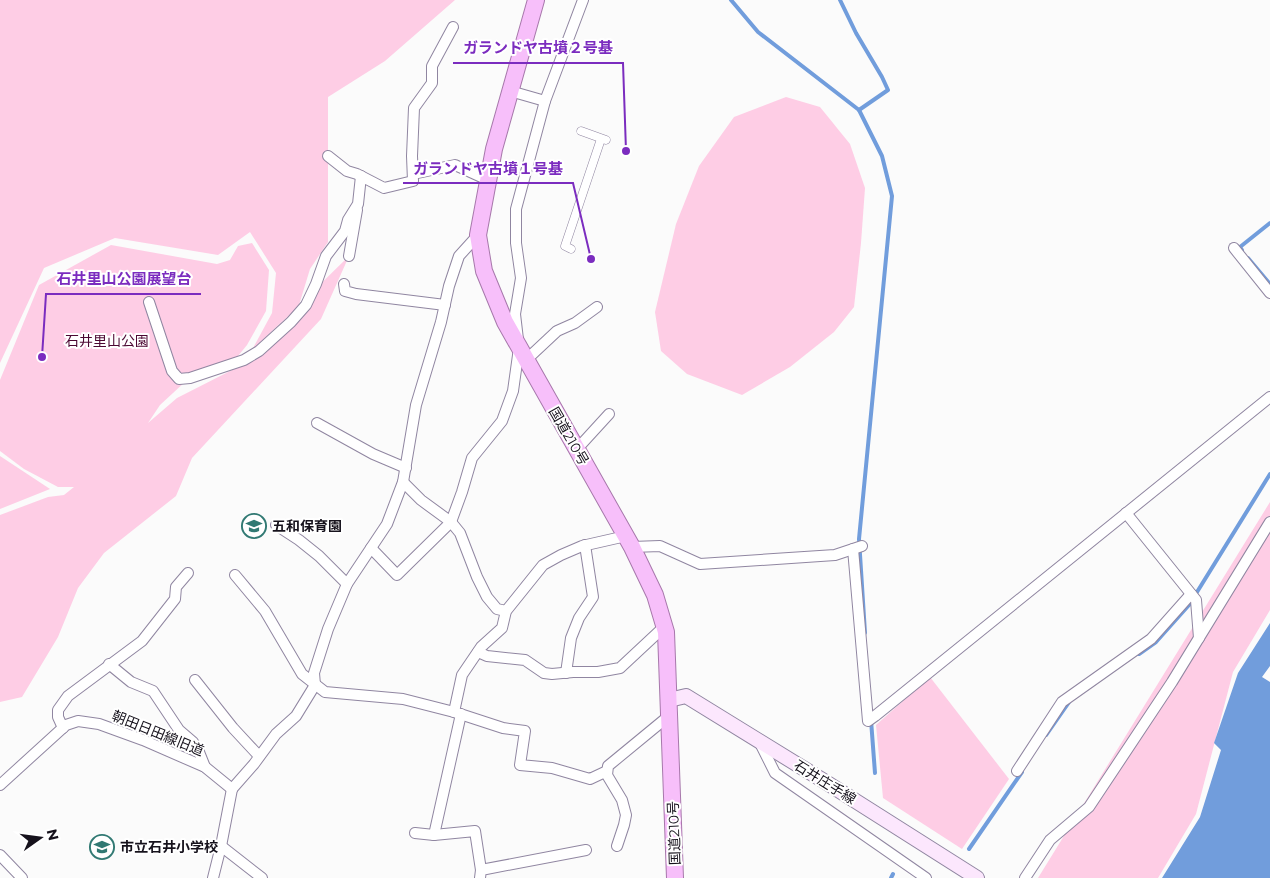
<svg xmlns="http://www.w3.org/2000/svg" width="1270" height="878" viewBox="0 0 1270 878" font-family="Montserrat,'Noto Sans JP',sans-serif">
	<rect width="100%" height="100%" fill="#fbfbfb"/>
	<!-- green -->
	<g fill="#fecde5">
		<path d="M0 0H455L385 61 328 97V242L310 269 299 305 349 256 321 319 192 458 176 496 104 553 78 588 58 637 22 697 0 702V515L48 497 64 495 74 487H58L24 469 0 451V380L39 285 111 245 217 264 230 260 238 246 252 243 269 270 266 311 247 345 229 367 186 381 160 405 148 423 177 398 236 368 290 314 252 350 272 313 276 273 250 232 218 255 115 238 44 268 0 363Z"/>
		<path d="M786 97 820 107 850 144 865 188 861 243 854 307 834 332 790 367 742 395 687 374 661 351 655 312 676 224 699 166 734 117Z"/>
		<path d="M0 456 50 489 0 509Z"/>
		<path d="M1270 502V610L1233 672 1196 814 1158 878H1038Z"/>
		<path d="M930 677 1009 779 962 849 883 798 876 725Z"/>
	</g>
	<!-- water -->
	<path fill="#719ddc" d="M1270 623V666L1262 677 1270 682V878H1162L1200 817 1221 750 1214 743 1238 673Z"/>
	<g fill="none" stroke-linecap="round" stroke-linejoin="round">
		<!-- stream -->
		<g stroke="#719ddc" stroke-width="4">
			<path d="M731 0 758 32 859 110 882 156 892 196 859 539 865 633"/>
			<path d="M840 0 856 33 882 77 888 90 859 110"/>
			<path d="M1242 250 1240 247 1270 223"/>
			<path d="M1248 258 1270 284"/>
			<path d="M1139 654 1156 642 1189 605 1270 474"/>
			<path d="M871 720 875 773"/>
			<path d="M1046 735 1069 702"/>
			<path d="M969 849 1022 772"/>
			<path d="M891 878 893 874"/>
		</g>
		<defs>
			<g id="pedestrian">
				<path d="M581 131 606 140"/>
				<path d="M571 249 565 246 601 139"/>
			</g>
			<g id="minor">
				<path d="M510 91 545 101 583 0"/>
				<path d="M328 156 347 171 357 174 384 188 413 181 412 156 414 108 432 83V66L453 27"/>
				<path d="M413 174 455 165 488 180"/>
				<path d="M1234 248 1270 293"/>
				<path d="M349 256 357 210"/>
				<path d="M344 284 345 291 356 294 445 305"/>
				<path d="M149 302 172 371 179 379 190 378 244 360 259 351 291 322 306 305 316 284 326 256 345 231 348 220 358 204 361 176"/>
				<path d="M526 360 557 331 575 323 597 307"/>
				<path d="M317 423 373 454 406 468"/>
				<path d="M577 449 609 414"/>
				<path d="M403 482 421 500 451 522 460 533 477 577 487 597 497 609 506 611"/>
				<path d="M1126 513 1196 600 1199 638"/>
				<path d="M276 525 299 540 319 556 347 584"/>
				<path d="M632 547 660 546 700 564 835 555 862 546"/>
				<path d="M371 548 397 575 451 522 462 492 472 458 502 421 513 391 519 348 515 314 521 278 516 243V209L545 101"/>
				<path d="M853 549 868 721 875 716 1270 397"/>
				<path d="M235 575 265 611 302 674 325 692 403 699 454 712 503 728 525 731 520 765 552 768 590 779 607 771"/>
				<path d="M478 652 487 656 525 660 544 673 552 674 573 672H598L620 668 665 626"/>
				<path d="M109 664 131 682 153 691 179 730 193 742 199 752 205 767"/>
				<path d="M566 673 571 638 579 618 593 597 585 545"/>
				<path d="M195 680 233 728 259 756"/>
				<path d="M454 712 462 675 481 647 502 628 506 611 543 565 561 555 582 546 626 536"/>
				<path d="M63 728 58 717V710L68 696 142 641 175 599 176 587 188 573"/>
				<path d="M759 741 775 773 926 878"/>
				<path d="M1017 771 1062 702 1151 639 1191 594"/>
				<path d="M0 785 66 725 78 721 99 724 143 740 205 767 232 789"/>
				<path d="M232 789 254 764 276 734 296 716 315 685 314 673 328 629 347 584 387 524 403 482 416 405 441 322 449 286 459 256 478 235"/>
				<path d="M415 833 434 835 475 831 481 870"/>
				<path d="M434 835 461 714"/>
				<path d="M221 846 262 878"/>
				<path d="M617 846 624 825 626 815 622 800 607 775 608 766 670 715"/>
				<path d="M0 855 22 878"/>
				<path d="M213 878 221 846 232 789"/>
				<path d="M480 878 481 870 586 850"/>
				<path d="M1025 878 1050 840 1089 807 1172 682 1270 522"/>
			</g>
			<path id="secondary" d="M669 700 686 696 824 781 977 878"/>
			<path id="trunk" d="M536 0 494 149 478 235 484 271 505 322 632 547 655 595 666 632 675 878"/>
		</defs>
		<!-- pedestrian casing -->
		<use href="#pedestrian" stroke="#9086a1" stroke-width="9"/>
		<!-- minor casing -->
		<use href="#minor" stroke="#9086a1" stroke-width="12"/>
		<!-- secondary casing -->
		<use href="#secondary" stroke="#9086a1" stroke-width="16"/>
		<!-- trunk casing -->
		<use href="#trunk" stroke="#a778ab" stroke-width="18"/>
		<!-- pedestrian -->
		<use href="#pedestrian" stroke="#fff" stroke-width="8"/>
		<!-- minor -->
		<use href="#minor" stroke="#fff" stroke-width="10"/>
		<!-- secondary -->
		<use href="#secondary" stroke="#fce7fd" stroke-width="14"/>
		<!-- trunk -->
		<use href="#trunk" stroke="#f7bffa" stroke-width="16"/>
	</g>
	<!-- icons -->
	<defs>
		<symbol id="school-ring" viewBox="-11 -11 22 22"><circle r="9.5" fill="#fff" stroke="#317973" stroke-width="1.5"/><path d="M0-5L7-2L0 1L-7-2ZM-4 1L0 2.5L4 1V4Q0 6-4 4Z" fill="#317973"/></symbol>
	</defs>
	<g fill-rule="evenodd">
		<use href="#school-ring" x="240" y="512" width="28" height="28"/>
		<use href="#school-ring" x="88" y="833" width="28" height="28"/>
	</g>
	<g text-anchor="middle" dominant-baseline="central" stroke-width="4" stroke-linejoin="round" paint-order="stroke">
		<!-- park labels -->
		<g font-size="14" fill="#4c0833" stroke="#fff">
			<text x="107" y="341">石井里山公園</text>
		</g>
		<!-- street labels -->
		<g font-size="14" fill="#16121c" stroke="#fff">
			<text transform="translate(569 436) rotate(60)">国道210号</text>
			<text transform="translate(158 733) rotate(22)">朝田日田線旧道</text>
			<text transform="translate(825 782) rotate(32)">石井庄手線</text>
			<text transform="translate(674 833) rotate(-92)">国道210号</text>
		</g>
		<!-- poi labels -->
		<g font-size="14" font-weight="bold" fill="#16121c" stroke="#fff" text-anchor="start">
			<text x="272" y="526">五和保育園</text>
			<text x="120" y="847">市立石井小学校</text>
		</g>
	</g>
	<!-- callouts -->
	<path fill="none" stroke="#7b2cbf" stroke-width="2" d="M626 151L623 63H453M591 259L573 183H403M42 357L46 294H201"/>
	<g fill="#7b2cbf" stroke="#fff" stroke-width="2">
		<circle cx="626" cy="151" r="5"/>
		<circle cx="591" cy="259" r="5"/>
		<circle cx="42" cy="357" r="5"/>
	</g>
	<g font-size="15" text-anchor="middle" font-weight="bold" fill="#7b2cbf" stroke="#fff" stroke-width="4" stroke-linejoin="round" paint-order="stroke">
		<text x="538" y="53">ガランドヤ古墳２号基</text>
		<text x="488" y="174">ガランドヤ古墳１号基</text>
		<text x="124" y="284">石井里山公園展望台</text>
	</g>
	<!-- north arrow -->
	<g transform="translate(40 838) rotate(76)" stroke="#ffffff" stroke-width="4" paint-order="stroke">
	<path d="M0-4L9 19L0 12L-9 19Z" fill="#16121c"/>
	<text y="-8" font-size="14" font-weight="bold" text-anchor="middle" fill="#16121c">N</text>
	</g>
</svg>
